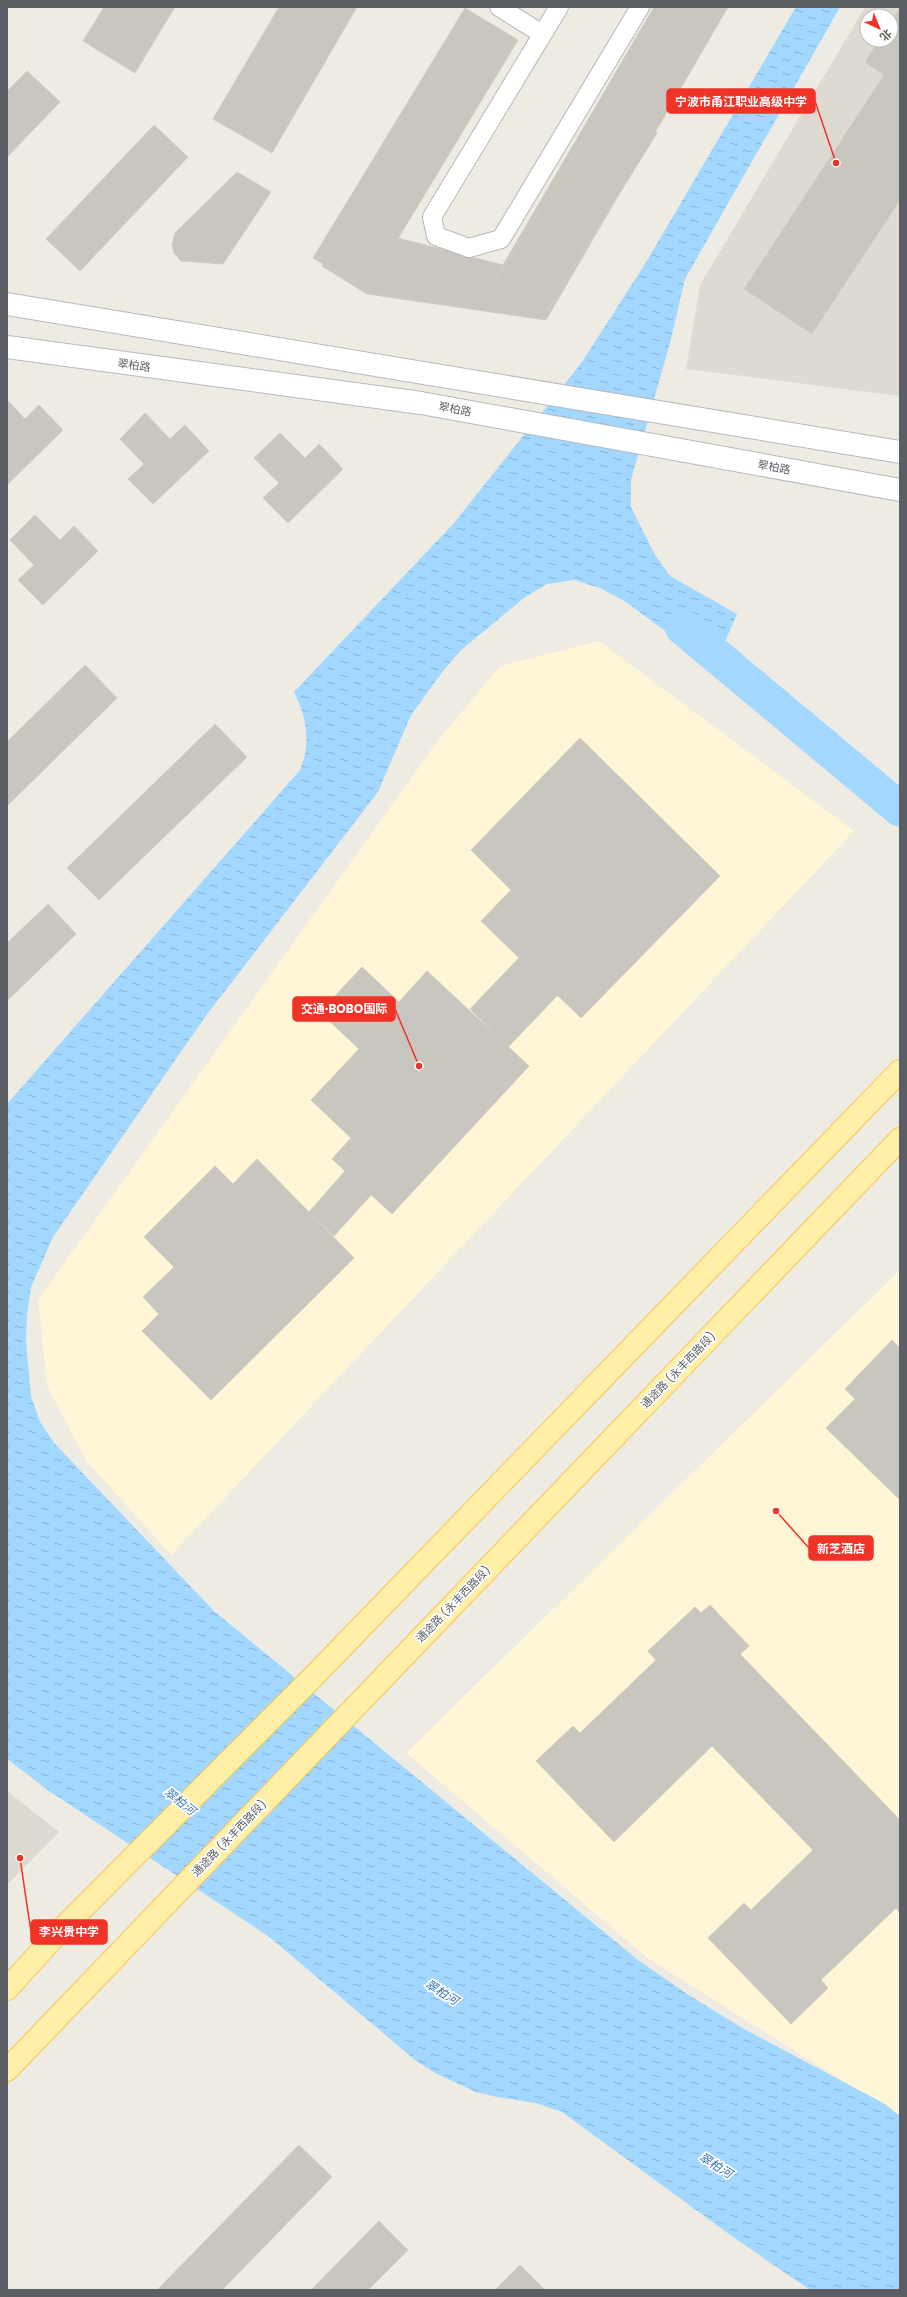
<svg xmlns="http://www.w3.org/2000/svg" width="907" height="2297" viewBox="0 0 907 2297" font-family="Poppins,'Noto Sans SC',sans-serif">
	<defs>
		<pattern id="water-ripples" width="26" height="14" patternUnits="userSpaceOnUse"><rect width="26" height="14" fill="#a2d8ff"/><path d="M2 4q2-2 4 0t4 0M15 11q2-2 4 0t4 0" fill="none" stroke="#87b2d2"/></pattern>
	</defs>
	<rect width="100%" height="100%" fill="#eeebe2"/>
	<!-- commercial -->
	<g fill="#fff5d7">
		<path d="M599 641 854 831 171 1555 85 1459 47 1386 38 1300 439 739 500 666Z"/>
		<path d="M900 1270V2117L649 1959 406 1753Z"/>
	</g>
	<!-- education -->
	<g fill="#dedad1" fill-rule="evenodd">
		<path d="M865 7H900V396L686 369 700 285ZM867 16H891V40H867Z"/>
		<path d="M7 1791 59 1832 7 1885Z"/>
	</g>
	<!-- water -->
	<path fill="url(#water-ripples)" d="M796 7H840L685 279 670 343 631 480V507L655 555 670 576 737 614 714 667 626 602 600 588 574 580 547 584 524 598 460 651 443 671 411 715 378 792 205 1017 53 1237 31 1287 27 1315 26 1342 31 1396 40 1422 55 1444 214 1611 638 1960 690 1996 744 2029 885 2104 900 2116V2290H810L733 2237 562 2112 536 2103 497 2097 476 2092 435 2073 415 2060 268 1936 49 1791 7 1759V1104L300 770C311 744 307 717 294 692L454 523 582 362 645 264Z"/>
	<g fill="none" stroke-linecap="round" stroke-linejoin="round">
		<!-- canal -->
		<path stroke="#a2d8ff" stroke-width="35" d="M682 627 900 809"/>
	</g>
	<!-- building -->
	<g fill="#c9c6c0" stroke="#d3cdc1">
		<path d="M104 7H175L135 73 83 41Z"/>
		<path d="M279 7H357L272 153 213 119Z"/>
		<path d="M654 7H728L546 320 367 294 322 266 343 224 503 265Z"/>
		<path d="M465 8 518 40 367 290 313 258Z"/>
		<path d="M900 8V200L812 334 744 289 884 75 865 62 879 40H891V22Z"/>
		<path d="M27 71 60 102 7 157V91Z"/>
		<path d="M607 102 657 133 547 311 496 279Z"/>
		<path d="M154 125 188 157 80 271 46 239Z"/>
		<path d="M237 172 271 192 223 264 181 261 174 253 172 245 175 233Z"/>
		<path d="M7 400 25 419 39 405 63 430 8 484Z"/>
		<path d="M145 413 170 439 185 425 209 451 153 504 128 479 144 464 120 439Z"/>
		<path d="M280 433 305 458 319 444 343 469 288 523 263 498 279 483 254 458Z"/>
		<path d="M35 515 60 540 74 526 98 551 43 605 18 580 34 565 10 540Z"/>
		<path d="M85 665 117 698 7 806V742Z"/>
		<path d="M215 724 247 757 99 900 67 868Z"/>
		<path d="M580 738 720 876 581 1018 481 921 511 890 471 850Z"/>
		<path d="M48 904 76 934 7 1001V943Z"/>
		<path d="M519 958 558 995 508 1047 470 1009Z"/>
		<path d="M362 967 399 1002 427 971 529 1066 392 1214 332 1159 351 1138 311 1100 359 1049 320 1012Z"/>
		<path d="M257 1159 354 1258 211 1400 142 1331 159 1314 143 1297 174 1267 144 1237 215 1166 233 1184Z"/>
		<path d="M345 1171 372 1194 334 1236 309 1212Z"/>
		<path d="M892 1340 900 1348V1500L826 1428 855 1399 845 1389Z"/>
		<path d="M710 1605 749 1646 740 1654 900 1820V1913L896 1908 821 1980 828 1988 791 2024 708 1938 744 1903 751 1910 813 1850 712 1746 614 1842 536 1761 573 1726 580 1733 656 1660 648 1651 695 1607 701 1613Z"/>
		<path d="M299 2145 332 2177 222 2290H157Z"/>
		<path d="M379 2221 408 2250 368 2290H311Z"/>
		<path d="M520 2265 545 2290H495Z"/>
	</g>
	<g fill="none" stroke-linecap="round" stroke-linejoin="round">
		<defs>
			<g id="service">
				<path d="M499 7 542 34"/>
				<path d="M559 7 432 217 436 236 469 248 501 239 640 7"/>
			</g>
			<g id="secondary">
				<path d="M7 304 900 452"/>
				<path d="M7 347 421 403 900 490"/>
			</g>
			<g id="primary">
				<path d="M7 1989 57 1934 311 1679 900 1071"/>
				<path d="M7 2070 900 1139"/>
			</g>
		</defs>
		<!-- service casing -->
		<use href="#service" stroke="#b5b9bd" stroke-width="20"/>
		<!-- secondary casing -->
		<use href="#secondary" stroke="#b6bac0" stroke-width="24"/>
		<!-- primary casing -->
		<use href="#primary" stroke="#f7c653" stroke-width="24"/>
		<!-- service -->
		<use href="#service" stroke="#fff" stroke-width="18"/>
		<!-- secondary -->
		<use href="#secondary" stroke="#fff" stroke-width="22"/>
		<!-- primary -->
		<use href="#primary" stroke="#ffefa7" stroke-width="22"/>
	</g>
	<g text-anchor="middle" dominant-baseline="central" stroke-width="3.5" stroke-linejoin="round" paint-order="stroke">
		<!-- street labels -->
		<g font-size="11" fill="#5b5f64" stroke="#fff">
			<text transform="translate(134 365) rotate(8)">翠柏路</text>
			<text transform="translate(455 409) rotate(10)">翠柏路</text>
			<text transform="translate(774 467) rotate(10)">翠柏路</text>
			<text transform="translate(678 1370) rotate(-46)">通途路 (永丰西路段)</text>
			<text transform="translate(453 1604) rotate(-46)">通途路 (永丰西路段)</text>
			<text transform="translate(229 1838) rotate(-46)">通途路 (永丰西路段)</text>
		</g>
		<!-- water labels -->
		<g font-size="12" font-style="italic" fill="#3a78b6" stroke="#fff">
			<text transform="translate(180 1801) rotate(38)">翠柏河</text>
			<text transform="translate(442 1992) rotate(32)">翠柏河</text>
			<text transform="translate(716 2165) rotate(32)">翠柏河</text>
		</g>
	</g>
	<!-- callouts -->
	<path fill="none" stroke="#f03227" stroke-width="1.5" d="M836 163L815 101M419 1066L395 1009M776 1511L809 1548M20 1858L31 1932"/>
	<g fill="#f03227" stroke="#fff" stroke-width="1.5">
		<circle cx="836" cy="163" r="4"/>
		<circle cx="419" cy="1066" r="4"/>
		<circle cx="776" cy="1511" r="4"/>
		<circle cx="20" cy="1858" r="4"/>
	</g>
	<g fill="#f03227" stroke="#f03227" stroke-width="1.5">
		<rect x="667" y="89" width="148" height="24" rx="4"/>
		<rect x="293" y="997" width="102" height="24" rx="4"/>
		<rect x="809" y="1536" width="64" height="24" rx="4"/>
		<rect x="31" y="1920" width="76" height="24" rx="4"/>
	</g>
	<g font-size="12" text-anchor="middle" font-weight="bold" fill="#fff">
		<text x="741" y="106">宁波市甬江职业高级中学</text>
		<text x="344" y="1013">交通·BOBO国际</text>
		<text x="841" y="1553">新芝酒店</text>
		<text x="69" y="1936">李兴贵中学</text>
	</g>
	<!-- border -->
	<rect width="907" height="2297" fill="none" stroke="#5b5f64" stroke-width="16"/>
	<!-- north arrow -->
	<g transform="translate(879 28) rotate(136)"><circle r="19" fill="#ffffff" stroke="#bdbfc1"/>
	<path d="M0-3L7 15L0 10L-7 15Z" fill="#f03227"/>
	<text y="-6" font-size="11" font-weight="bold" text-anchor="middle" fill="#5b5f64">北</text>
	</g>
</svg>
